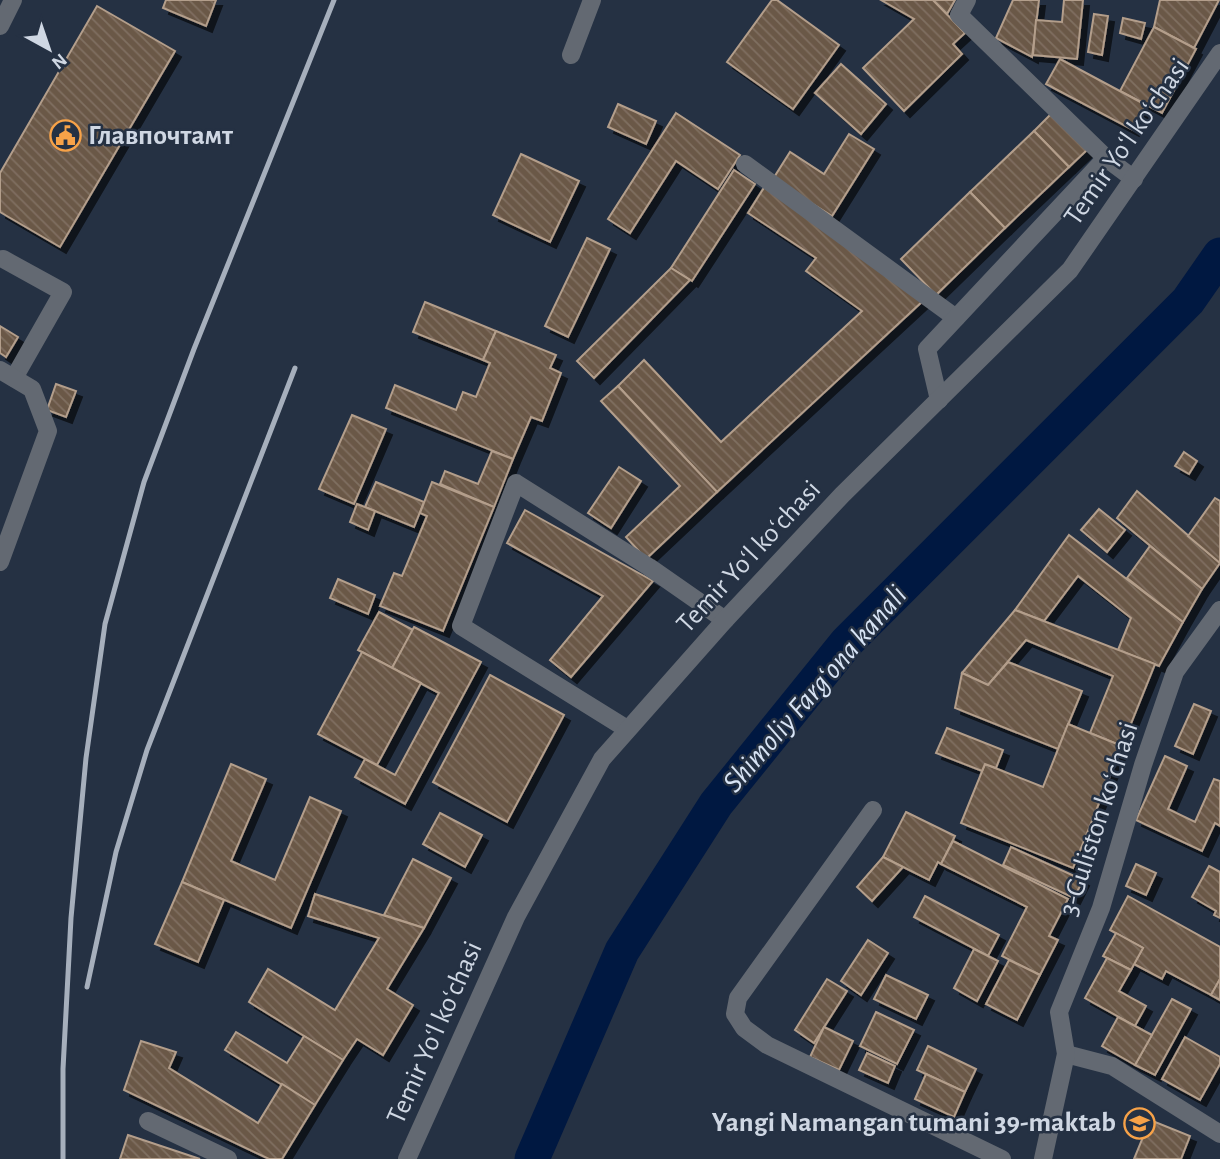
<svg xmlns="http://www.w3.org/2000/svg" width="1220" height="1159" viewBox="0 0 1220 1159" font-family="'Alegreya Sans',sans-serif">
	<defs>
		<pattern id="building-back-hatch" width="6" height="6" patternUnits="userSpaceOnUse" patternTransform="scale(1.75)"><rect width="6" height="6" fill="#6b5847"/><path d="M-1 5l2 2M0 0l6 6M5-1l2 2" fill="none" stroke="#7f6f61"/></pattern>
		<filter id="shadow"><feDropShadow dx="6" dy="6" stdDeviation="0" flood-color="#0009"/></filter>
	</defs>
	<rect width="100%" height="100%" fill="#253143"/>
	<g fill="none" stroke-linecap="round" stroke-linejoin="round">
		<!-- canal -->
		<path stroke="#001841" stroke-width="35" d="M532 1159 622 951 716 804 847 642 1188 301 1220 255"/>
	</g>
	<!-- building -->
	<g fill="url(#building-back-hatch)" stroke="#b39e8b" stroke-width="2" filter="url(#shadow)">
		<path d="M166 0H216L206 26 163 8Z"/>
		<path d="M772 0H777L839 45 793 109 727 62Z"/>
		<path d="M881 0H933L965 33 953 44 962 54 904 111 863 68 914 19Z"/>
		<path d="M933 0H955L947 14Z"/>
		<path d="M1013 0H1039L1032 57 996 38Z"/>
		<path d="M1064 0H1083L1077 59 1033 55 1036 20 1062 22Z"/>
		<path d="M1160 0H1219L1194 48 1154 27Z"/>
		<path d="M97 6 175 51 60 247 0 212V173Z"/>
		<path d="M1094 14 1108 16 1102 55 1088 52Z"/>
		<path d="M1123 18 1145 23 1141 39 1120 33Z"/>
		<path d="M1154 27 1196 49 1162 113 1120 91Z"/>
		<path d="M1060 59 1146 105 1133 130 1046 84Z"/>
		<path d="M841 64 886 104 861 134 815 93Z"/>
		<path d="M618 104 656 121 646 144 608 127Z"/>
		<path d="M676 113 740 155 718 189 676 161 630 233 608 219Z"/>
		<path d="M1052 113 1087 150 1069 167 1034 131Z"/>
		<path d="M1034 131 1069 167 1005 228 970 192Z"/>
		<path d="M849 134 874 149 832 216 773 179 790 152 824 174Z"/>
		<path d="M521 154 579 181 550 242 493 215Z"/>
		<path d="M734 170 755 184 692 281 671 268Z"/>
		<path d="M767 183 925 299 717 492 618 386 644 360 721 442 862 311 806 271 816 258 748 213Z"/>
		<path d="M970 192 1005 228 936 295 901 259Z"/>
		<path d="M587 238 610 249 568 337 545 326Z"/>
		<path d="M671 268 690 280 594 378 577 361Z"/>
		<path d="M425 302 496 331 483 360 413 332Z"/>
		<path d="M0 326 18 337 6 357 0 353Z"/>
		<path d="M496 331 556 355 550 368 561 373 542 421 531 417 513 459 386 408 395 385 456 410 463 392 476 397 490 363 483 360Z"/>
		<path d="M56 384 76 391 66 417 47 410Z"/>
		<path d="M618 386 717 492 646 559 626 537 680 486 601 401Z"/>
		<path d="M352 415 386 429 354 504 319 489Z"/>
		<path d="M492 451 513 459 494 507 440 484 445 471 478 484Z"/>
		<path d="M1184 452 1197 461 1189 474 1175 466Z"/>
		<path d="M619 467 641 481 611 528 588 513Z"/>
		<path d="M376 482 424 502 414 527 365 507Z"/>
		<path d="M432 482 494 507 443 631 380 606 394 573 402 576 427 516 420 513Z"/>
		<path d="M1137 491 1220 563 1202 589 1117 518Z"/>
		<path d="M1215 498 1220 501V563L1188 536Z"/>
		<path d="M357 504 375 511 368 530 350 522Z"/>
		<path d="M1099 509 1125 530 1107 552 1081 530Z"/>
		<path d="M525 510 653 581 571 677 550 660 603 596 507 543Z"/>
		<path d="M1069 535 1183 622 1159 666 1118 650 1131 618 1078 576 1044 621 1015 610Z"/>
		<path d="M1150 546 1202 589 1183 622 1127 578Z"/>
		<path d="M338 579 375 595 368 614 330 598Z"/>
		<path d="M1015 610 1155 664 1122 746 1090 733 1113 676 1026 640 988 685 962 673Z"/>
		<path d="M379 612 413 630 392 668 358 650Z"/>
		<path d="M414 627 481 662 405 804 355 777 365 759 395 775 439 693 392 668Z"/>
		<path d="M362 652 421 683 377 765 318 734Z"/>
		<path d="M1008 662 1082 691 1058 749 955 708 962 673 988 685Z"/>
		<path d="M490 675 564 715 507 822 433 782Z"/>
		<path d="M1194 704 1211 711 1193 754 1175 746Z"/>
		<path d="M1068 724 1122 746 1073 868 961 823 985 764 1043 787Z"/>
		<path d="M947 728 1003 750 996 768 985 764 982 771 936 753Z"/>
		<path d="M1165 756 1187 766 1168 809 1195 822 1214 779 1220 781V826L1215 823 1202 851 1136 820Z"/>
		<path d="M231 764 266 779 231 861 275 880 310 797 341 811 291 928 182 882Z"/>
		<path d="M906 812 955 836 941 864 938 862 929 880 883 857Z"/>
		<path d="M440 813 482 835 465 867 423 844Z"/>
		<path d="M953 841 1068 899 1049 936 1058 940 1040 975 1002 956 1027 907 941 864Z"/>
		<path d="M1011 847 1083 880 1074 898 1003 865Z"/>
		<path d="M883 857 903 867 872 901 857 887Z"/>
		<path d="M413 859 451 878 424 928 384 915Z"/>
		<path d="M1136 864 1156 873 1146 895 1126 886Z"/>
		<path d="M1209 866 1220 872V918L1214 915 1216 911 1192 897Z"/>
		<path d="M182 882 224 900 198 962 155 944Z"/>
		<path d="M315 894 424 928 387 989 413 1005 383 1055 357 1039 343 1060 249 1002 268 969 335 1010 379 938 308 916Z"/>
		<path d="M925 896 999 935 988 956 914 917Z"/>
		<path d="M1128 896 1220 947V979L1211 995 1166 971 1162 979 1134 964 1143 948 1110 930Z"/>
		<path d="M1116 933 1143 948 1131 970 1103 956Z"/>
		<path d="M868 940 888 953 861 995 841 981Z"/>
		<path d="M974 949 998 961 977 1001 954 988Z"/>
		<path d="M1107 958 1131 970 1119 991 1146 1006 1135 1026 1085 998Z"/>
		<path d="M1009 960 1040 975 1017 1020 986 1004Z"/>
		<path d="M886 975 928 995 916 1019 874 999Z"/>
		<path d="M827 979 847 991 814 1043 795 1030Z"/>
		<path d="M1220 979V1000L1211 995Z"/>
		<path d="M1172 999 1191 1009 1155 1075 1135 1065Z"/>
		<path d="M876 1012 914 1030 897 1064 860 1046Z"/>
		<path d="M1118 1017 1152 1035 1135 1065 1102 1046Z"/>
		<path d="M824 1027 853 1041 839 1070 810 1057Z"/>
		<path d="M236 1032 287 1063 304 1036 343 1060 315 1105 225 1050Z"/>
		<path d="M1185 1037 1220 1057V1064L1200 1100 1162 1079Z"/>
		<path d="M141 1041 176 1052 169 1068 258 1123 282 1084 315 1105 282 1159H269L124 1090Z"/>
		<path d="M928 1046 976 1069 965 1092 917 1070Z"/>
		<path d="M867 1053 895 1066 888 1083 859 1070Z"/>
		<path d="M926 1074 965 1092 954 1117 915 1099Z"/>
		<path d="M1150 1120 1190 1136 1181 1159H1134Z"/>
		<path d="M128 1135 200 1159H120Z"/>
	</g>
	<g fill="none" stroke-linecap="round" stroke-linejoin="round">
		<!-- minor -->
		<g stroke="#636972" stroke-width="18">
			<path d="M967 0 959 15 1106 158 1134 179"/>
			<path d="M0 26 13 0"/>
			<path d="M571 55 592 0"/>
			<path d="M745 164 956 318"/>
			<path d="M3 259 63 292 14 378"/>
			<path d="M0 370 32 389 48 431 0 562"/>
			<path d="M939 400 927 349 1106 158"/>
			<path d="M627 729 461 626 516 483 649 567 725 620"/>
			<path d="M873 810 738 998 735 1014 744 1028 767 1045 1002 1159"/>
			<path d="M1066 1054 1112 1066 1220 1134"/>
			<path d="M148 1121 228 1159"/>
			<path d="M407 1159 516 917 602 759 725 620 842 495 1070 270 1220 53"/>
			<path d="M1043 1159 1066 1054 1059 1012 1101 908 1143 765 1175 672 1220 610"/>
		</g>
		<!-- rail -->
		<g stroke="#a6afbc" stroke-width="5">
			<path d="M87 987 116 852 147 750 295 368"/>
			<path d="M63 1159V1069L71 918 86 758 105 624 144 482 194 349 334 0"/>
		</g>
	</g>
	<!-- icons -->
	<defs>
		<symbol id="civic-ring" viewBox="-11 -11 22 22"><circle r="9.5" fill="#253143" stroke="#f7a248" stroke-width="1.5"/><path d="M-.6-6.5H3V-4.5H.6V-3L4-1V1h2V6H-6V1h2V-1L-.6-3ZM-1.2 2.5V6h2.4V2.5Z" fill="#f7a248"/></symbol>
		<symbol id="school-ring" viewBox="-11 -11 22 22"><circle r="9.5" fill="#253143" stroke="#f7a248" stroke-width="1.5"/><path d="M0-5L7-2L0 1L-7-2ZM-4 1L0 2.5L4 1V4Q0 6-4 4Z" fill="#f7a248"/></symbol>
	</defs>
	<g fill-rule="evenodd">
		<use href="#civic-ring" x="48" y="118" width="35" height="35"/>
		<use href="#school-ring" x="1122" y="1106" width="35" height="35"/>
	</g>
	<g text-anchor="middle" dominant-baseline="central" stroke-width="5" stroke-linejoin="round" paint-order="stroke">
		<!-- poi labels -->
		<g font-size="28" font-weight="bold" fill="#cfd7e3" stroke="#253143" text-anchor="start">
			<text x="88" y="136">Главпочтамт</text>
			<text x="1116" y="1123" text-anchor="end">Yangi Namangan tumani 39-maktab</text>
		</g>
		<!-- street labels -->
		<g font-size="28" fill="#cfd7e3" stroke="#253143">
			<text transform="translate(1127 142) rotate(-55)">Temir Yoʻl koʻchasi</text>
			<text transform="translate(749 557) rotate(-47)">Temir Yoʻl koʻchasi</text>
			<text transform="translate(1099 819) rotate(-72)">3-Guliston koʻchasi</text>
			<text transform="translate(435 1033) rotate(-66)">Temir Yoʻl koʻchasi</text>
		</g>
		<!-- water labels -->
		<g font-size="30" font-style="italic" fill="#d8e4f5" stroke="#253143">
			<text transform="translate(815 689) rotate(-49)">Shimoliy Fargʻona kanali</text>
		</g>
	</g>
	<!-- north arrow -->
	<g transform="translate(49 49) rotate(140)" stroke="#253143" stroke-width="5" paint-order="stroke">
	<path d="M0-5L12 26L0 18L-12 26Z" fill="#cfd7e3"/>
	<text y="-10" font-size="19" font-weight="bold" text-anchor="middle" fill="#cfd7e3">N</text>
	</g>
</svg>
